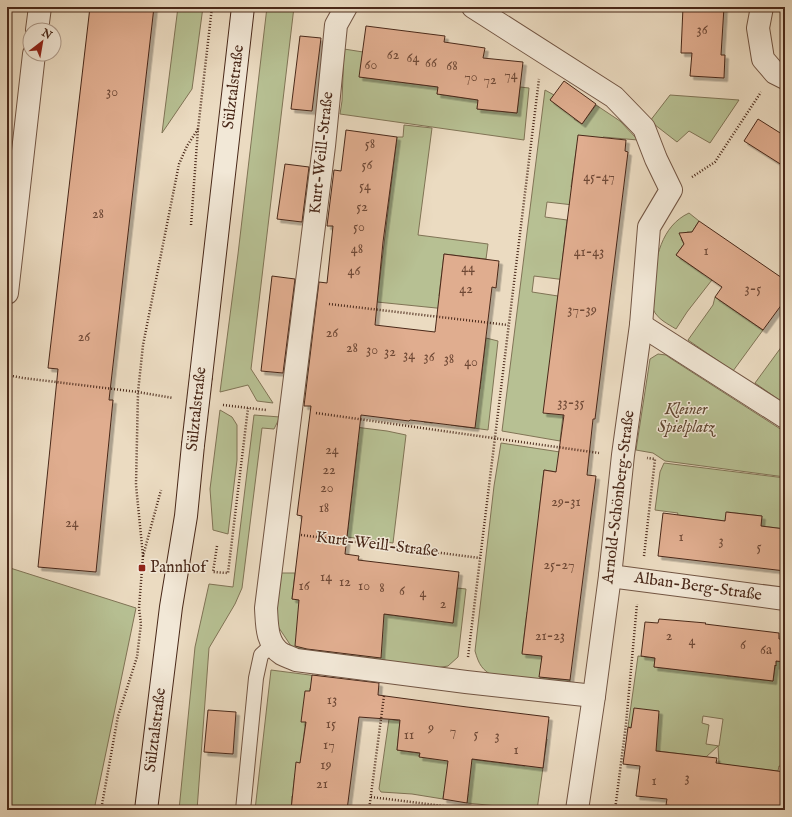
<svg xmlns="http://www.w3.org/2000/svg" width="792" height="817" viewBox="0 0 792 817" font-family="'IM FELL English',serif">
	<defs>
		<filter id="shadow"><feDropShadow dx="3.5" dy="3.5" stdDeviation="0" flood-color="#0004"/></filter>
	</defs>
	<rect width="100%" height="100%" fill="#ebdbc1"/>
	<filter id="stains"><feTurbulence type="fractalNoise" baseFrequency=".005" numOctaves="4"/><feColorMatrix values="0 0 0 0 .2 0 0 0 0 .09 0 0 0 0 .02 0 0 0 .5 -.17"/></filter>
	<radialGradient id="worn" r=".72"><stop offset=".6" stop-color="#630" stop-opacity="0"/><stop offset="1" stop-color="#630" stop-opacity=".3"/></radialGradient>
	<!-- green -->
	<g fill="#b7c093" stroke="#807456" fill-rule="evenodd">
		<path d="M178 7H203L192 89 162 133Z"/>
		<path d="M267 7H294L251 369 273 403 257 401 248 385 220 392 238 254Z"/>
		<path d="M344 49 363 52 360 77 438 87 437 94 478 100 477 109 517 113 520 87 529 88 524 140 340 114 342 101Z"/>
		<path d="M545 90 554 95 550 100 566 112 577 115 574 119 582 124 596 105 620 121 638 140 603 137 602 149 577 145 571 187 594 191 582 206 547 202 545 217 567 220 562 263 574 281 534 276 532 292 558 296 563 415 560 441 502 431Z"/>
		<path d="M670 95 739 100 710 143 689 131 677 142 650 121Z"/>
		<path d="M404 125 432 128 418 235 488 244 486 259 444 254 439 296 466 300V311L377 302 397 137H403Z"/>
		<path d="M689 213 699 221 692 232H687L681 239 684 244 676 255 703 274 722 267 687 312 676 329C668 324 657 319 653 309 650 303 653 294 653 287 655 259 661 226 689 213Z"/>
		<path d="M715 297 763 330 733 371 688 340 713 305Z"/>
		<path d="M486 338 498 341 488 430 451 425 452 413 432 423 424 422 426 410 393 419 387 418 388 408 334 410 311 406V399H302L309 345 319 346 480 389Z"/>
		<path d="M785 342V404L755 383Z"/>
		<path d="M658 354 666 355 670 358 785 432V477L665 461 653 453 636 450 650 359Z"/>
		<path d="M220 410 232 417 237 425V460L228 534 213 530 210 489Z"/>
		<path d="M254 415 280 417 274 429 262 428 242 588 235 604 209 648 197 810H179L195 647 209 584 233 587Z"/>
		<path d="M347 426 387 431 406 435 393 543 347 537 358 443 343 440Z"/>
		<path d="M501 443 560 452 564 473 544 470 539 512 564 616 527 612 522 653 542 656 540 677 570 680V684L495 677C482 670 479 665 475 651L494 486Z"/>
		<path d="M664 463 785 478V529L761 526 762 516 727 512 725 521 677 515 678 513 655 510 660 472Z"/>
		<path d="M7 567 136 608 94 810H7Z"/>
		<path d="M281 573H295L292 599 312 601 351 610 453 623 457 588 466 589 458 657 448 666 436 668 345 657 346 647 337 646 336 655 293 649 277 625 276 613Z"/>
		<path d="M730 655 727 676 773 681 776 661 785 662V767L779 766 778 771 719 764 718 746 706 757 650 750 652 731 628 727 638 656 655 658 654 667 699 672ZM703 716 723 719 719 746 706 744 709 725 702 723Z"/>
		<path d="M271 670 356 681 310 688 299 772 295 774 293 790 297 796H292L291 810H255Z"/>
		<path d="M389 719 400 721 397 750 418 753H420L419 756 461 758 525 766 529 737 547 739 537 810 467 803 468 794 444 791 443 799 412 794 381 792 379 789Z"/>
	</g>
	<!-- building -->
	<g fill="#e0ad8f" stroke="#492819" filter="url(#shadow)">
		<path d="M90 7H154L109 400H113L96 572 38 567 58 369 48 368Z"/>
		<path d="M683 7H724L721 55H725L724 78 690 76 692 53H681Z"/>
		<path d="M366 26 445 36 444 42 485 48 483 58 523 62 517 113 477 109 478 100 437 94 438 87 359 77Z"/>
		<path d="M300 36 321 38 312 111 291 109Z"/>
		<path d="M564 81 596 104 582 124 550 100Z"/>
		<path d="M758 119 785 136V167L744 141Z"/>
		<path d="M346 130 397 137 383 242 375 325 435 332 444 254 499 261 496 288 492 287 475 428 410 420 409 421 361 415 345 554 359 556 358 560 459 572 453 623 384 614 381 658 307 649 295 646 299 600 292 599 302 516 297 515 311 406H304L319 282 327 283 333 226H327L334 170 341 171Z"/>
		<path d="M578 135 626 140 625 151 628 152 595 419H593L587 475 596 476 570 680 539 677 542 656 522 654 544 470 556 472 564 415 543 413Z"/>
		<path d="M285 164 309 167 302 222 277 219Z"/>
		<path d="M699 221 785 280V300L763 330 715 297 722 287 676 255 684 244 679 233 692 232Z"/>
		<path d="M272 276 295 279 283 373 261 371Z"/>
		<path d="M726 512 762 516 761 526 785 529V571L658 556 663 513 725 521Z"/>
		<path d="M659 619 706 623 705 624 779 633V639H785V662L776 661V666L775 665 773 681 654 667 655 658 641 656 645 622 658 623Z"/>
		<path d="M312 675 379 683 378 695 467 707 549 717 543 768 472 759 467 803 443 799 448 761 419 757 420 753 397 750 400 720 359 717 347 810H291L296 762 300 763 306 722H301L305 691H310Z"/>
		<path d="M634 708 659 711 656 751 717 758 716 763 785 772V810H705L666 805 667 799 636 796 640 766 623 764 628 727 631 728Z"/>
		<path d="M208 710 236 712 233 754 204 752Z"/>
	</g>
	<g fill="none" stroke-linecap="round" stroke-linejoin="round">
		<defs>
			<path id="service" d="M243 810 256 678 261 655 272 645"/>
			<g id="minor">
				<path d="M346 7 336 25 324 146 266 608C267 624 266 644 282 654 286 656 292 658 296 660L466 682 594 696"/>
				<path d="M473 7 614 97 644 128 656 159 671 190 649 227 641 325 623 455 610 576 594 696 577 810"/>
				<path d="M762 7 758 28 763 59 775 73 785 78"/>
				<path d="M37 30 40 7"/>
				<path d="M7 293 34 54"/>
				<path d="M641 325 785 417"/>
				<path d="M610 576 785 599"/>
			</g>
			<g id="secondary">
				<path d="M201 376 243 7"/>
				<path d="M146 810 171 607 186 516 193 445"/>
			</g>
		</defs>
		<!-- service casing -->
		<use href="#service" stroke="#725543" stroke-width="16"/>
		<!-- minor casing -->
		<use href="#minor" stroke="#725543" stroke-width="24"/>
		<!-- secondary casing -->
		<use href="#secondary" stroke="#492819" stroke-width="24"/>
		<!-- path -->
		<g stroke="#492819" stroke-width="2.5" stroke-dasharray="1 2" stroke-linecap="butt">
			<path d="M692 177 715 162 761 92"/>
			<path d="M191 225 198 129 212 7"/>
			<path d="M329 304 508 325"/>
			<path d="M7 375 23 378 138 392 173 398"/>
			<path d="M223 405 266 410"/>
			<path d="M316 413 599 453"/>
			<path d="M301 535 480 558"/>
			<path d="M217 546 213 572 228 573 248 408"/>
			<path d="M143 556 136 485 138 392 143 345 179 164 187 146 198 129"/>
			<path d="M644 556 655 459 647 458"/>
			<path d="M468 657 539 79"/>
			<path d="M371 797 475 810"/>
			<path d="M101 810 118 716 137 657 141 624 139 608 143 556 161 490"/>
			<path d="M369 810 384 696"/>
			<path d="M615 810 626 724 637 604"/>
		</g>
		<!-- service -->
		<use href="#service" stroke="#f2e8d7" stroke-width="14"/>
		<!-- minor -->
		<use href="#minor" stroke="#f2e8d7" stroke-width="22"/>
		<!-- secondary -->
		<use href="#secondary" stroke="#f2e8d7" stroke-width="22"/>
		<defs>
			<path id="secondary-bridge" d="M193 445 201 376"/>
		</defs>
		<!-- secondary-bridge casing -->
		<use href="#secondary-bridge" stroke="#492819" stroke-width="24" stroke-linecap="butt"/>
		<!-- secondary-bridge -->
		<use href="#secondary-bridge" stroke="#f2e8d7" stroke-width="22"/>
	</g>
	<!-- markers -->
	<rect fill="#8f2418" stroke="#f2e8d7" stroke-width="1.5" x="138" y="564" width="8" height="8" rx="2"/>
	<g text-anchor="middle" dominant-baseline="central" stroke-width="3" stroke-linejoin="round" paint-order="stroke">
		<!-- number labels -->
		<g font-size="14" fill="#6f4936">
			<text x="702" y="30">36</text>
			<text x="393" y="55">62</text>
			<text x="413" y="58">64</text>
			<text x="431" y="63">66</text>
			<text x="371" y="65">60</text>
			<text x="452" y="66">68</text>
			<text x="511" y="75">74</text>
			<text x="471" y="77">70</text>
			<text x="490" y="80">72</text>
			<text x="112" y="92">30</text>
			<text x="370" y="144">58</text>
			<text x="367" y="165">56</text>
			<text x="599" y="177">45-47</text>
			<text x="365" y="186">54</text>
			<text x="362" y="207">52</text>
			<text x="98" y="214">28</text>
			<text x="359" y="227">50</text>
			<text x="357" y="249">48</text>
			<text x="706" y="251">1</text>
			<text x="589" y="252">41-43</text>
			<text x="468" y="268">44</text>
			<text x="354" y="271">46</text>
			<text x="466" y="289">42</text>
			<text x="753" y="289">3-5</text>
			<text x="582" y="310">37-39</text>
			<text x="332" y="333">26</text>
			<text x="84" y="337">26</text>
			<text x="352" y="348">28</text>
			<text x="372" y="350">30</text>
			<text x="390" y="352">32</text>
			<text x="409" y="355">34</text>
			<text x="429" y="357">36</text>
			<text x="449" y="359">38</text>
			<text x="471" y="362">40</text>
			<text x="571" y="403">33-35</text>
			<text x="332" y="450">24</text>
			<text x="329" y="470">22</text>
			<text x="327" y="488">20</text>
			<text x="566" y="502">29-31</text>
			<text x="324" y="508">18</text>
			<text x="72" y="523">24</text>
			<text x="681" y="537">1</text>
			<text x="721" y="541">3</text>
			<text x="759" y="547">5</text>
			<text x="559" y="565">25-27</text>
			<text x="326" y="577">14</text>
			<text x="345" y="582">12</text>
			<text x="304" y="586">16</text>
			<text x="364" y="586">10</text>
			<text x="382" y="588">8</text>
			<text x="402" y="591">6</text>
			<text x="423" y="593">4</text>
			<text x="443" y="604">2</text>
			<text x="550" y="636">21-23</text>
			<text x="669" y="636">2</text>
			<text x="692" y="641">4</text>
			<text x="743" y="645">6</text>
			<text x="766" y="650">6a</text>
			<text x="332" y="700">13</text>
			<text x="331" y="724">15</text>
			<text x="431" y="728">9</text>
			<text x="453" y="731">7</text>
			<text x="476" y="734">5</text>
			<text x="409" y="735">11</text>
			<text x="497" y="736">3</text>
			<text x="329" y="745">17</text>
			<text x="516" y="750">1</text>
			<text x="326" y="765">19</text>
			<text x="687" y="778">3</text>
			<text x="654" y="781">1</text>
			<text x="322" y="784">21</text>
		</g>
		<!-- street labels -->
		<g font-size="16" fill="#492819" stroke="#f2e8d7">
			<text transform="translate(234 87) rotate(-83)">Sülztalstraße</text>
			<text transform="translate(322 153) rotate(-84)">Kurt-Weill-Straße</text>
			<text transform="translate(197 409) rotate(-84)">Sülztalstraße</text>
			<text transform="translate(619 497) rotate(-83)">Arnold-Schönberg-Straße</text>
			<text transform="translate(377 545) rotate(7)">Kurt-Weill-Straße</text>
			<text transform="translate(698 587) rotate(8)">Alban-Berg-Straße</text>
			<text transform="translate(156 730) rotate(-83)">Sülztalstraße</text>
		</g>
		<!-- park labels -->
		<g font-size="16" font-style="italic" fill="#5f4631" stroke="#f2e8d7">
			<text x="686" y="410">Kleiner<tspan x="686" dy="18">Spielplatz</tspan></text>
		</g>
		<!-- poi labels -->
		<g font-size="16" fill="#492819" stroke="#f2e8d7" text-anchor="start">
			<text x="150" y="568">Pannhof</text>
		</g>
	</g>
	<!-- margin -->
	<rect width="792" height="817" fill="none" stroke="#ebdbc1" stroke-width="24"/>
	<rect x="8" y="8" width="776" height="801" fill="none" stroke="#492819" stroke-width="2"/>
	<rect x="12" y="12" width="768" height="793" fill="none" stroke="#492819"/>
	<!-- north arrow -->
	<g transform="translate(42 42) rotate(31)"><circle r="19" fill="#f2e8d7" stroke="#ae9b8b"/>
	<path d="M0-3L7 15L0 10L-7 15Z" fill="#8f2418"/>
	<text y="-6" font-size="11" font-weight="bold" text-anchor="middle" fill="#492819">N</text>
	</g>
	<rect width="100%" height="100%" filter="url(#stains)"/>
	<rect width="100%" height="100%" fill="url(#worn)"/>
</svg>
